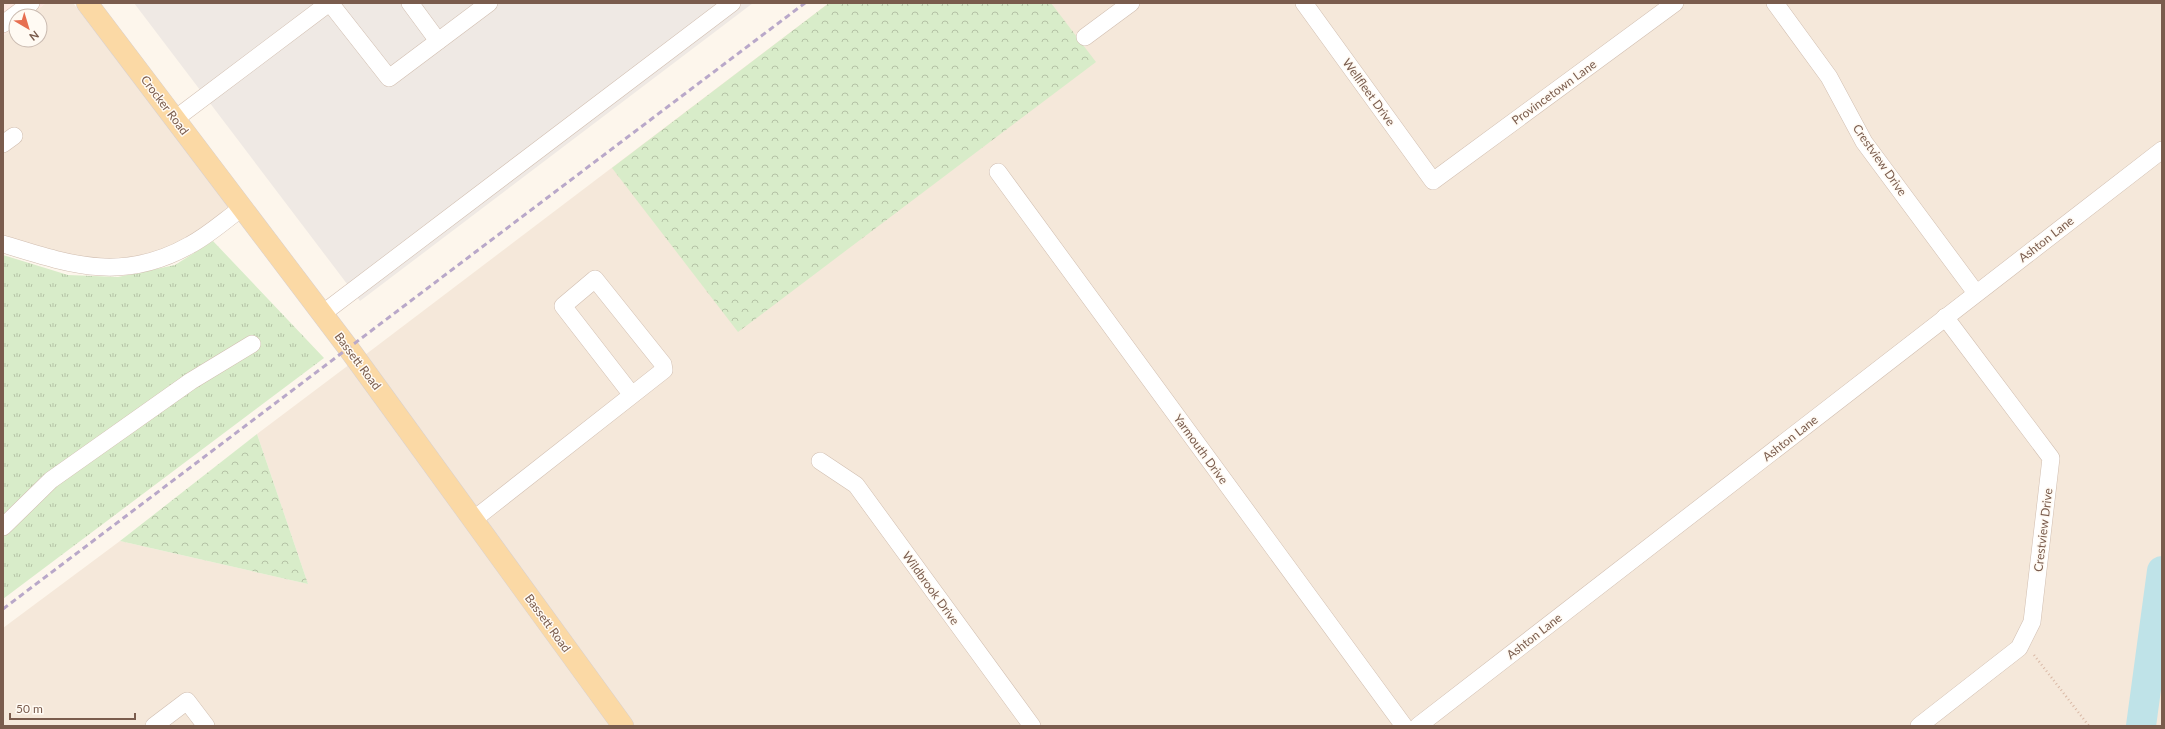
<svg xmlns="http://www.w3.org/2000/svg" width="2165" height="729" viewBox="0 0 2165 729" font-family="Lato,sans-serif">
	<defs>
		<pattern id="grass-tufts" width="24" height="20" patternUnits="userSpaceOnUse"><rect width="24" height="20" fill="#d8ecc9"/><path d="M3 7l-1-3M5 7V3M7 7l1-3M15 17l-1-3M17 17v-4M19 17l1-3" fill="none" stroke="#b4c2a5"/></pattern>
		<pattern id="forest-crowns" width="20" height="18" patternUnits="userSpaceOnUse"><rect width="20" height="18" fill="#d8ecc9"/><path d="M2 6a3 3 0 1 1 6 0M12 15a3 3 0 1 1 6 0" fill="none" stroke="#b4c2a5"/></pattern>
	</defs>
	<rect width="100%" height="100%" fill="#fdf6ec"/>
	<!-- residential -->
	<g fill="#f5e8da">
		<path d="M46 3H73L230 207 190 238 151 256 100 260 62 257 3 237V36L16 26V40H40V16H29Z"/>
		<path d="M829 3H2162V726H634L365 355Z"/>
		<path d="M350 364 614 726H3V628L120 541 308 584 257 434Z"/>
	</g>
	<!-- commercial -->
	<path fill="#fde8e0" d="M3 3H46L29 16H16V26L3 36Z"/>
	<!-- industrial -->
	<path fill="#efe9e4" d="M134 3H753L360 301Z"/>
	<!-- grass -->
	<path fill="url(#grass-tufts)" d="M213 241 324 358 3 599V255L68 275 118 277 175 265Z"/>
	<!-- forest -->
	<g fill="url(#forest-crowns)">
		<path d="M829 3H1051L1096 62 738 332 612 168Z"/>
		<path d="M257 434 308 584 120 541Z"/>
	</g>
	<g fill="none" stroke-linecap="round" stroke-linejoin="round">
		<!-- river -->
		<path stroke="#bfe3e8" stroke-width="30" d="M2141 726 2162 571"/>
		<defs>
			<g id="minor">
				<path d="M330 3 389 78 489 3"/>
				<path d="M410 3 438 41"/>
				<path d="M1304 3 1433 181 1675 3"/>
				<path d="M1775 3 1829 77 1864 142 1976 293"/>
				<path d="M3 24 31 3"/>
				<path d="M1085 37 1131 3"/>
				<path d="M175 119 329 3"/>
				<path d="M3 144 14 136"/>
				<path d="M998 172 1404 726"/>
				<path d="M3 244C71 265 123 283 190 245 209 235 225 220 242 208"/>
				<path d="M322 314 732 3"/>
				<path d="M820 461 856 485 1032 726"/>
				<path d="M473 520 664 370 663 364 595 279 563 306 632 395"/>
				<path d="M3 527 51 480 191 381 252 344"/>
				<path d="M154 726 187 701 206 726"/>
				<path d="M1418 726 2162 150"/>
				<path d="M1919 726 2019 648 2032 622 2051 458 1945 317"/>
			</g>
			<path id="major" d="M87 3 349 349 623 726"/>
		</defs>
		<!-- minor casing -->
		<use href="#minor" stroke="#d1beb0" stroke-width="18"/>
		<!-- major casing -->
		<use href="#major" stroke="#dad1cd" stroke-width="22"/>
		<!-- path -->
		<path stroke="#d9b8a5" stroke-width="2.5" stroke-dasharray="1 3" stroke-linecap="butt" d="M2034 655 2089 726"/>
		<!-- minor -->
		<use href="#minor" stroke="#fff" stroke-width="17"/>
		<!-- major -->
		<use href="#major" stroke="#fbd9a5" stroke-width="21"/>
		<!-- rail -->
		<path stroke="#b9a8c9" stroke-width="3" stroke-dasharray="6 4" stroke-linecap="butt" d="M3 609 805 3"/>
	</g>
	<g text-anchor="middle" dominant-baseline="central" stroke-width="3" stroke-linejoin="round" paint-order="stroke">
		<!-- street labels -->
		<g font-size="12" fill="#7a5c4d" stroke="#fffaf3">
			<text transform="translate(1369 92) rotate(54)">Wellfleet Drive</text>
			<text transform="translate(1554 92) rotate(-36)">Provincetown Lane</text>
			<text transform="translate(165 105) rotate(53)">Crocker Road</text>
			<text transform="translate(1880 160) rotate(55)">Crestview Drive</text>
			<text transform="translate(2046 239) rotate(-38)">Ashton Lane</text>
			<text transform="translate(358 361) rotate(53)">Bassett Road</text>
			<text transform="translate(1790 438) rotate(-38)">Ashton Lane</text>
			<text transform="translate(1201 449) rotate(54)">Yarmouth Drive</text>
			<text transform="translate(2043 530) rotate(-83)">Crestview Drive</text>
			<text transform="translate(931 588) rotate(54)">Wildbrook Drive</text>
			<text transform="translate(548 623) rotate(54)">Bassett Road</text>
			<text transform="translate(1534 636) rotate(-38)">Ashton Lane</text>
		</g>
	</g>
	<!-- border -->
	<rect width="2165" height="729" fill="none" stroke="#7a5c4d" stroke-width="8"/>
	<!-- north arrow -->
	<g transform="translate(28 28) rotate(142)"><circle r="19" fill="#fffaf3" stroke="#cabbb1"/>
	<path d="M0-3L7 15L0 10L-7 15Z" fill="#e76f51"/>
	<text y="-6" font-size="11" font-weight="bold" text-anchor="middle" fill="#7a5c4d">N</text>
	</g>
	<!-- scale -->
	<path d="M10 713v6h125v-6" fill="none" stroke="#7a5c4d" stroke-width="2"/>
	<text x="16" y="713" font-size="12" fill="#7a5c4d" stroke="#fffaf3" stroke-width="3" paint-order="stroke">50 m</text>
</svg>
